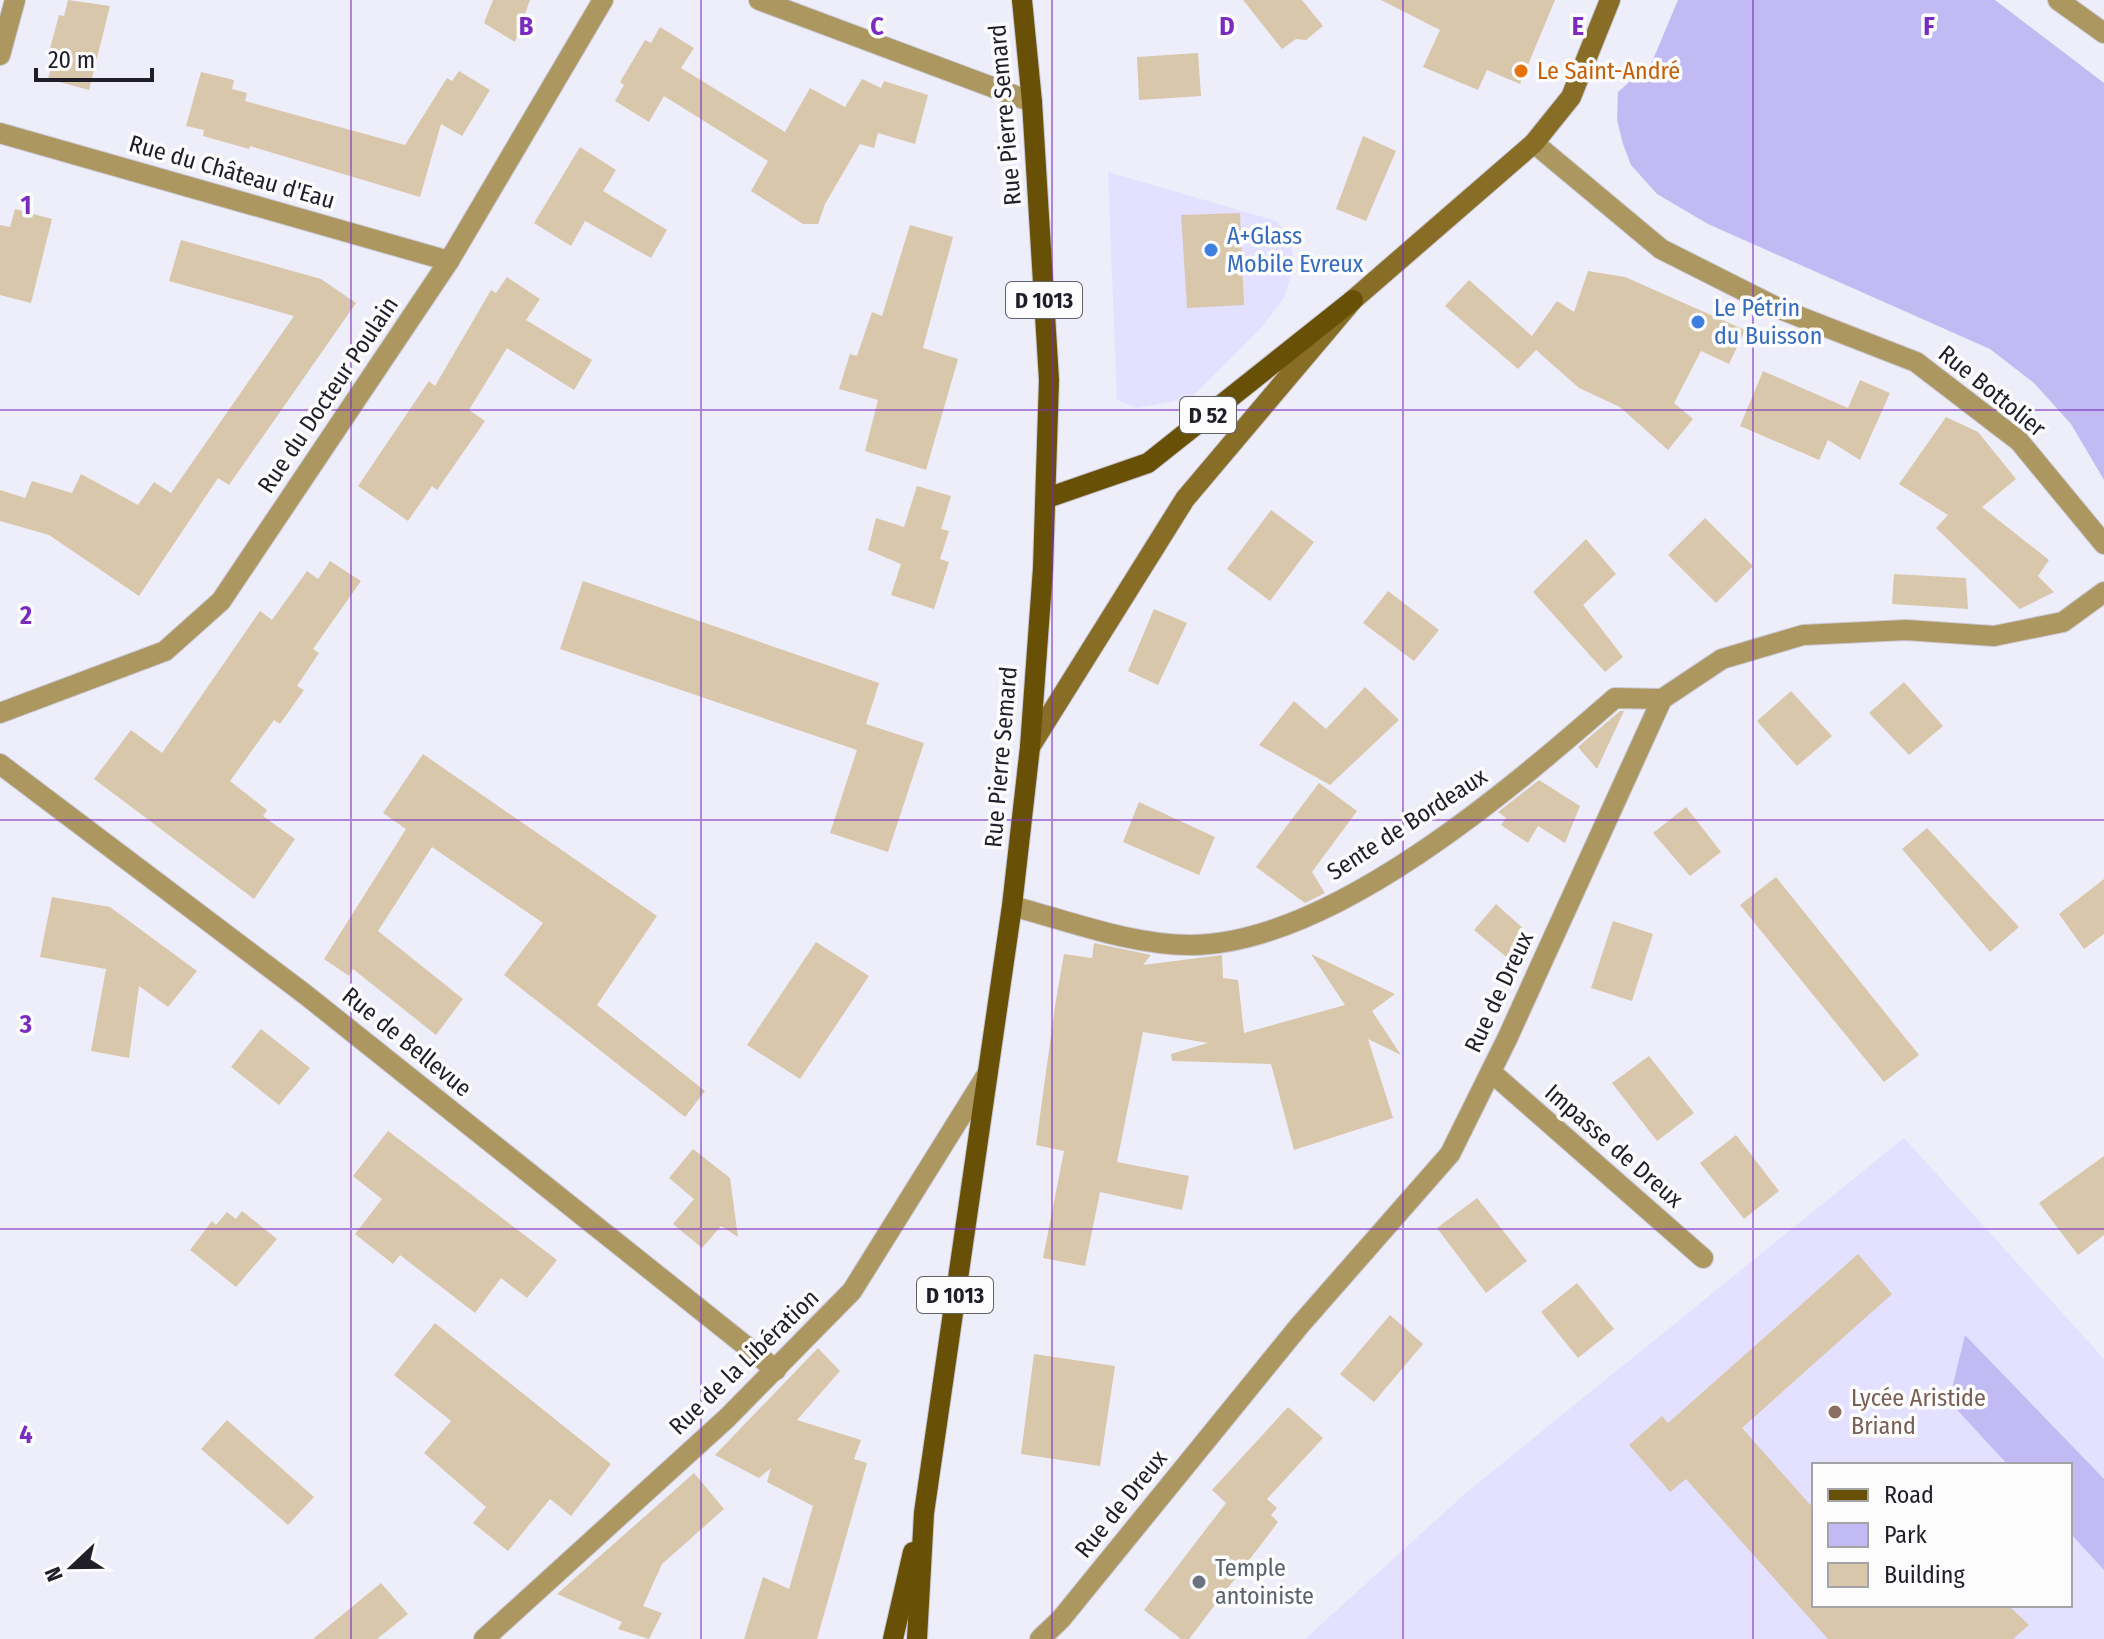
<svg xmlns="http://www.w3.org/2000/svg" width="2104" height="1639" viewBox="0 0 2104 1639" font-family="'Fira Sans Condensed',sans-serif">
	<rect width="100%" height="100%" fill="#eeedfa"/>
	<!-- built -->
	<g fill="#e4e0ff" fill-rule="evenodd">
		<path d="M1108 172 1276 221 1291 238 1294 265 1284 298 1262 327 1191 398 1136 408 1117 400Z"/>
		<path d="M1904 1138 2104 1359V1639H1305L1467 1492ZM1814 1465H2070V1605H1814Z"/>
	</g>
	<!-- green -->
	<g fill="#c2baf2">
		<path d="M1678 0H1995L2104 83V480L2071 424 2034 383 1990 349 1708 224 1657 194 1631 165 1623 144 1617 120 1618 92 1652 62Z"/>
		<path d="M1965 1335 2104 1479V1570L2070 1533V1465H2008L1949 1401Z"/>
	</g>
	<!-- building -->
	<g fill="#d9c7ab">
		<path d="M68 0 110 6 89 90 48 79 54 57 48 56 59 15 64 16Z"/>
		<path d="M493 0H530L515 42 484 23Z"/>
		<path d="M1243 0H1302L1323 26 1306 40 1296 39 1282 49Z"/>
		<path d="M1381 0H1555L1520 84 1487 70 1478 90 1423 67 1440 30Z"/>
		<path d="M660 27 694 48 681 68 785 132 810 88 845 107 862 79 881 88 884 81 928 95 915 144 878 133 874 148 860 144 825 204 818 224H803L751 191 768 161 664 96 649 122 615 101 624 85 620 82 645 40 651 43Z"/>
		<path d="M1198 53 1201 96 1139 100 1137 57Z"/>
		<path d="M459 71 490 90 462 136 441 124 420 197 250 146 249 149 203 136 204 130 186 126 201 72 234 80 232 89 247 93 245 101 405 145 447 78 452 81Z"/>
		<path d="M1363 136 1396 151 1366 221 1336 209Z"/>
		<path d="M580 147 616 170 603 191 667 230 651 258 585 221 571 246 534 223Z"/>
		<path d="M15 209 52 219 31 303 0 295V225L10 227Z"/>
		<path d="M1240 213 1244 305 1187 308 1181 215Z"/>
		<path d="M910 225 953 237 923 348 958 359 926 470 865 451 878 400 839 389 850 354 857 356 872 312 882 316Z"/>
		<path d="M181 240 321 279 356 303 229 485 218 478 139 596 49 535 0 521V490L25 498 32 481 72 493 81 474 138 505 154 482 171 493 294 316 169 281Z"/>
		<path d="M1588 271 1625 277 1745 330 1729 364 1701 351 1674 403 1693 419 1668 450 1620 407 1579 388 1536 350 1518 369 1445 306 1469 280 1532 336 1557 301 1574 312Z"/>
		<path d="M507 277 540 299 526 320 592 360 574 390 507 348 469 410 485 421 437 490 432 486 408 521 358 486 429 381 435 386 491 290 496 293Z"/>
		<path d="M1763 371 1848 408 1860 380 1890 393 1860 460 1828 440 1819 460 1740 426Z"/>
		<path d="M1946 417 1978 432 2016 479 1982 507 2049 560 2038 576 2054 592 2020 609 1936 528 1948 515 1899 484Z"/>
		<path d="M917 486 951 496 941 529 949 531 940 559 949 562 934 609 891 595 901 564 868 550 876 518 904 527Z"/>
		<path d="M1271 510 1314 542 1270 601 1227 569Z"/>
		<path d="M1705 518 1753 566 1716 603 1668 555Z"/>
		<path d="M1586 539 1616 574 1583 605 1623 657 1605 672 1533 592Z"/>
		<path d="M330 561 361 581 313 649 319 653 297 686 304 690 280 724 274 720 230 781 267 810 263 816 295 839 254 899 94 779 131 730 162 753 260 611 272 620 307 571 318 579Z"/>
		<path d="M1894 574 1966 578 1968 609 1892 604Z"/>
		<path d="M583 581 879 683 866 724 924 743 888 852 830 833 857 750 560 649Z"/>
		<path d="M1388 591 1439 630 1414 661 1363 623Z"/>
		<path d="M1154 609 1187 623 1158 685 1128 671Z"/>
		<path d="M1904 682 1943 726 1909 755 1869 713Z"/>
		<path d="M1365 687 1399 720 1330 785 1259 745 1294 701 1326 729Z"/>
		<path d="M1791 691 1832 736 1797 766 1757 721Z"/>
		<path d="M1620 711H1624L1597 769 1578 747Z"/>
		<path d="M423 754 657 916 597 1005 705 1091 685 1117 504 975 543 923 432 847 378 931 463 999 436 1035 353 969 349 976 324 959 406 829 383 813Z"/>
		<path d="M1539 780 1580 806 1565 843 1538 826 1528 843 1501 825 1506 818 1498 812Z"/>
		<path d="M1319 783 1357 811 1312 872 1325 893 1305 903 1256 867Z"/>
		<path d="M1139 802 1215 837 1199 875 1123 842Z"/>
		<path d="M1686 807 1721 852 1690 876 1653 833Z"/>
		<path d="M1927 828 2019 927 1990 952 1902 849Z"/>
		<path d="M1776 877 1919 1055 1884 1082 1740 905Z"/>
		<path d="M2104 879V934L2084 949 2059 914Z"/>
		<path d="M52 897 110 907 197 971 168 1007 139 986 129 1058 91 1051 106 969 40 957Z"/>
		<path d="M1496 904 1526 931 1511 961 1474 930Z"/>
		<path d="M1613 921 1653 934 1632 1001 1591 988Z"/>
		<path d="M816 942 869 976 800 1079 747 1045Z"/>
		<path d="M1094 943 1151 955 1143 965 1222 955 1223 978 1238 980 1244 1033 1345 1005 1311 954 1395 994 1372 1011 1401 1055 1368 1039 1393 1118 1294 1150 1271 1064 1172 1061 1171 1054 1208 1043 1143 1032 1117 1162 1189 1176 1182 1210 1100 1192 1085 1266 1043 1258 1064 1151 1036 1145 1055 1006 1064 954 1092 958Z"/>
		<path d="M261 1029 310 1068 279 1105 231 1067Z"/>
		<path d="M1649 1056 1694 1113 1657 1141 1612 1083Z"/>
		<path d="M388 1131 557 1260 527 1298 501 1278 475 1313 400 1255 393 1264 355 1234 382 1199 353 1176Z"/>
		<path d="M1736 1135 1779 1191 1744 1219 1700 1163Z"/>
		<path d="M693 1149 730 1178 738 1237 721 1226 702 1248 673 1224 694 1199 669 1178Z"/>
		<path d="M2104 1156V1235L2078 1255 2039 1203Z"/>
		<path d="M1477 1198 1527 1261 1486 1293 1437 1228Z"/>
		<path d="M242 1211 277 1239 236 1287 190 1250 212 1221 216 1225 227 1212 236 1219Z"/>
		<path d="M1858 1254 1892 1294 1742 1428 1814 1509V1605H2008L2029 1625 2013 1639H1828L1686 1479 1670 1492 1629 1445 1662 1416 1668 1423Z"/>
		<path d="M1577 1283 1614 1329 1578 1358 1541 1312Z"/>
		<path d="M1390 1315 1423 1344 1374 1402 1340 1374Z"/>
		<path d="M435 1323 611 1464 571 1516 550 1499 508 1551 473 1523 486 1507 424 1453 451 1421 394 1375Z"/>
		<path d="M818 1348 840 1371 797 1420 861 1440 854 1459 867 1463 817 1639H744L763 1577 789 1589 813 1506 767 1482 771 1468 759 1478 715 1455Z"/>
		<path d="M1034 1354 1115 1366 1100 1466 1021 1454Z"/>
		<path d="M1288 1407 1323 1438 1267 1499 1277 1508 1271 1515 1278 1522 1189 1639H1181L1144 1610 1226 1503 1212 1490Z"/>
		<path d="M227 1420 314 1497 288 1525 201 1449Z"/>
		<path d="M694 1473 724 1509 662 1564 643 1606 662 1613 649 1639 618 1629 622 1622 557 1594Z"/>
		<path d="M381 1583 408 1614 377 1639H313Z"/>
	</g>
	<g fill="none" stroke-linecap="round" stroke-linejoin="round">
		<defs>
			<g id="street">
				<path d="M759 0 1032 102"/>
				<path d="M2058 0 2104 33"/>
				<path d="M0 55 15 0"/>
				<path d="M0 133 449 261"/>
				<path d="M1534 143 1661 249 1780 309 1916 362 2019 441 2104 544"/>
				<path d="M0 713 165 651 221 601 449 261 603 0"/>
				<path d="M0 764 306 995 776 1370"/>
				<path d="M1012 906C1069 921 1131 945 1190 945 1331 945 1513 787 1615 698L1662 699"/>
				<path d="M1491 1072 1703 1258"/>
				<path d="M484 1639 727 1418 852 1291 986 1076"/>
				<path d="M1040 1639 1061 1619 1300 1325 1450 1154 1507 1039 1662 699 1722 659 1803 635 1906 630 1994 636 2063 622 2104 592"/>
			</g>
			<path id="secondary" d="M1030 747 1185 499 1353 300 1534 143 1571 97 1610 0"/>
			<g id="primary">
				<path d="M1047 498 1148 463 1353 300"/>
				<path d="M893 1639 913 1552"/>
				<path d="M917 1639 924 1513 1012 906 1030 747 1043 568 1049 380 1032 102 1022 0"/>
			</g>
		</defs>
		<!-- street casing -->
		<use href="#street" stroke="#c9c8d4" stroke-width="22"/>
		<!-- secondary casing -->
		<use href="#secondary" stroke="#c9c8d4" stroke-width="22"/>
		<!-- primary casing -->
		<use href="#primary" stroke="#c9c8d4" stroke-width="22"/>
		<!-- street -->
		<use href="#street" stroke="#ad9760" stroke-width="20"/>
		<!-- secondary -->
		<use href="#secondary" stroke="#876d26" stroke-width="20"/>
		<!-- primary -->
		<use href="#primary" stroke="#685107" stroke-width="20"/>
	</g>
	<!-- grid -->
	<path fill="none" stroke="#7b2cbf" stroke-width="2" stroke-opacity="0.55" d="M351 0V1639M701 0V1639M1052 0V1639M1403 0V1639M1753 0V1639M0 410H2104M0 820H2104M0 1229H2104"/>
	<!-- markers -->
	<circle fill="#e8710a" stroke="#fcfcfc" stroke-width="3" cx="1521" cy="71" r="8"/>
	<g fill="#3f7fe0" stroke="#fcfcfc" stroke-width="3">
		<circle cx="1211" cy="250" r="8"/>
		<circle cx="1698" cy="322" r="8"/>
	</g>
	<circle fill="#8d6e63" stroke="#fcfcfc" stroke-width="3" cx="1835" cy="1412" r="8"/>
	<circle fill="#6b7280" stroke="#fcfcfc" stroke-width="3" cx="1199" cy="1582" r="8"/>
	<g text-anchor="middle" dominant-baseline="central" stroke-width="7" stroke-linejoin="round" paint-order="stroke">
		<!-- shield labels -->
		<g fill="#fcfcfc" stroke="#616168" stroke-width="2">
			<rect x="1006" y="282" width="76" height="36" rx="6"/>
			<rect x="1180" y="397" width="56" height="36" rx="6"/>
			<rect x="917" y="1277" width="76" height="36" rx="6"/>
		</g>
		<g font-size="22" font-weight="bold" fill="#1f1e29">
			<text x="1044" y="300">D 1013</text>
			<text x="1208" y="415">D 52</text>
			<text x="955" y="1295">D 1013</text>
		</g>
		<!-- food labels -->
		<g font-size="24" fill="#c56008" stroke="#fcfcfc" text-anchor="start">
			<text x="1537" y="71">Le Saint-André</text>
		</g>
		<!-- street labels -->
		<g font-size="24" fill="#1f1e29" stroke="#fcfcfc">
			<text transform="translate(1005 115) rotate(-95)">Rue Pierre Semard</text>
			<text transform="translate(232 172) rotate(16)">Rue du Château d'Eau</text>
			<text transform="translate(1992 391) rotate(39)">Rue Bottolier</text>
			<text transform="translate(328 395) rotate(-56)">Rue du Docteur Poulain</text>
			<text transform="translate(1001 757) rotate(-85)">Rue Pierre Semard</text>
			<text transform="translate(1407 824) rotate(-33)">Sente de Bordeaux</text>
			<text transform="translate(1499 992) rotate(-65)">Rue de Dreux</text>
			<text transform="translate(407 1042) rotate(39)">Rue de Bellevue</text>
			<text transform="translate(1614 1146) rotate(41)">Impasse de Dreux</text>
			<text transform="translate(744 1362) rotate(-44)">Rue de la Libération</text>
			<text transform="translate(1121 1504) rotate(-51)">Rue de Dreux</text>
		</g>
		<!-- shop labels -->
		<g font-size="24" fill="#366cbe" stroke="#fcfcfc" text-anchor="start">
			<text x="1227" y="236">A+Glass<tspan x="1227" dy="28">Mobile Evreux</tspan></text>
			<text x="1714" y="308">Le Pétrin<tspan x="1714" dy="28">du Buisson</tspan></text>
		</g>
		<!-- education labels -->
		<g font-size="24" fill="#785e54" stroke="#fcfcfc" text-anchor="start">
			<text x="1851" y="1398">Lycée Aristide<tspan x="1851" dy="28">Briand</tspan></text>
		</g>
		<!-- worship labels -->
		<g font-size="24" fill="#5b616d" stroke="#fcfcfc" text-anchor="start">
			<text x="1215" y="1568">Temple<tspan x="1215" dy="28">antoiniste</tspan></text>
		</g>
	</g>
	<g font-size="26" text-anchor="middle" font-weight="bold" fill="#7b2cbf" stroke="#fcfcfc" stroke-width="7" stroke-linejoin="round" paint-order="stroke">
		<text x="526" y="35">B</text>
		<text x="877" y="35">C</text>
		<text x="1227" y="35">D</text>
		<text x="1578" y="35">E</text>
		<text x="1929" y="35">F</text>
		<text x="26" y="214">1</text>
		<text x="26" y="624">2</text>
		<text x="26" y="1033">3</text>
		<text x="26" y="1443">4</text>
	</g>
	<!-- legend -->
	<rect x="1812" y="1463" width="260" height="144" fill="#fcfcfc" stroke="#a4a3a8" stroke-width="2"/>
	<rect x="1828" y="1489" width="40" height="12" fill="#685107" stroke="#a4a3a8" stroke-width="2"/>
	<text x="1884" y="1503" font-size="24" fill="#1f1e29">Road</text>
	<rect x="1828" y="1523" width="40" height="24" fill="#c2baf2" stroke="#a4a3a8" stroke-width="2"/>
	<text x="1884" y="1543" font-size="24" fill="#1f1e29">Park</text>
	<rect x="1828" y="1563" width="40" height="24" fill="#d9c7ab" stroke="#a4a3a8" stroke-width="2"/>
	<text x="1884" y="1583" font-size="24" fill="#1f1e29">Building</text>
	<!-- north arrow -->
	<g transform="translate(72 1567) rotate(248)" stroke="#fcfcfc" stroke-width="6" paint-order="stroke">
	<path d="M0-6L14 30L0 20L-14 30Z" fill="#1f1e29"/>
	<text y="-12" font-size="22" font-weight="bold" text-anchor="middle" fill="#1f1e29">N</text>
	</g>
	<!-- scale -->
	<path d="M36 68v12h116v-12" fill="none" stroke="#1f1e29" stroke-width="4"/>
	<text x="48" y="68" font-size="24" fill="#1f1e29" stroke="#fcfcfc" stroke-width="6" paint-order="stroke">20 m</text>
</svg>
